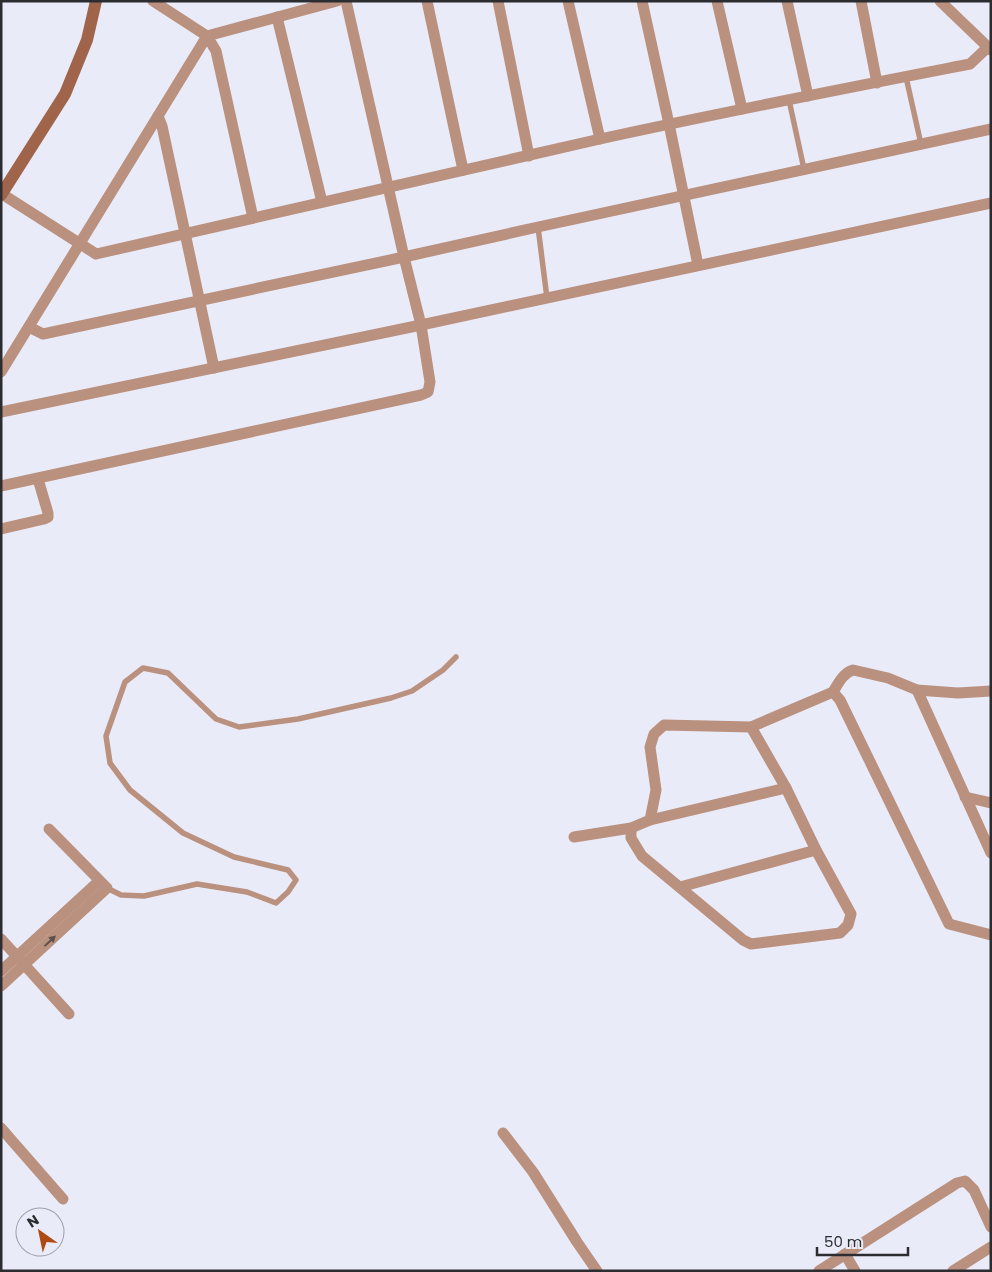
<svg xmlns="http://www.w3.org/2000/svg" width="992" height="1272" viewBox="0 0 992 1272" font-family="Poppins,sans-serif">
	<rect width="100%" height="100%" fill="#eaebf9"/>
	<g fill="none" stroke-linecap="round" stroke-linejoin="round">
		<!-- service -->
		<g stroke="#ba917f" stroke-width="5.5">
			<path d="M906 77 921 144"/>
			<path d="M789 100 804 169"/>
			<path d="M538 227 547 298"/>
			<path d="M107 888 121 895 144 896 197 884 247 892 276 903 288 892 296 880 288 870 234 857 183 833 130 790 110 763 106 736 125 682 143 668 168 673 216 719 239 727 298 719 391 698 412 691 443 670 456 657"/>
		</g>
		<!-- minor -->
		<g stroke="#ba917f" stroke-width="11">
			<path d="M153 1 207 36 216 51 253 218"/>
			<path d="M427 1 463 170"/>
			<path d="M498 1 529 156"/>
			<path d="M568 1 600 139"/>
			<path d="M642 1 669 124 698 265"/>
			<path d="M717 1 742 109"/>
			<path d="M787 1 808 96"/>
			<path d="M861 1 877 83"/>
			<path d="M940 1 991 50"/>
			<path d="M277 17 322 202"/>
			<path d="M158 116 162 126 214 368"/>
			<path d="M2 194 96 254C264 215 432 176 600 139 723 112 847 88 970 64L988 47"/>
			<path d="M29 327 43 334 404 257 538 227 991 129"/>
			<path d="M1 372 207 36 337 1"/>
			<path d="M1 412 421 325 991 203"/>
			<path d="M1 486 421 395 428 392 430 382 421 325 404 257 346 1"/>
			<path d="M1 529 44 519 48 517V513L38 479"/>
			<path d="M917 690 991 853"/>
			<path d="M991 691 958 693 917 690 888 678 853 670C843 673 838 684 833 692L840 700 949 924 991 935"/>
			<path d="M965 797 991 803"/>
			<path d="M650 820 786 788"/>
			<path d="M631 828V838L642 856 743 940 751 944 840 933 848 925 851 914 816 850 786 788 751 727"/>
			<path d="M574 837 631 828 650 820 656 790 650 747 654 734 664 725 751 727 833 692"/>
			<path d="M680 887 816 850"/>
			<path d="M1 939 69 1014"/>
			<path d="M1 971 99 881"/>
			<path d="M1 986 107 888 49 829"/>
			<path d="M1 1128 63 1199"/>
			<path d="M503 1133 533 1172 577 1242 597 1271"/>
			<path d="M845 1254 855 1271"/>
			<path d="M819 1271 957 1183 965 1181 974 1190 991 1227"/>
			<path d="M953 1271 991 1247"/>
		</g>
		<!-- secondary -->
		<path stroke="#9f644a" stroke-width="12" d="M1 195 65 94 87 40 96 1"/>
	</g>
	<!-- one-way arrows -->
	<defs><path id="oneway-solid" d="M-6-.8H1V-3.2L6.5 0L1 3.2V.8H-6Z" transform="scale(1.25)"/></defs>
	<use fill="#5e504c" href="#oneway-solid" transform="translate(50 941) rotate(-43)"/>
	<!-- border -->
	<rect width="992" height="1272" fill="none" stroke="#2c2d31" stroke-width="5"/>
	<!-- north arrow -->
	<g transform="translate(40 1232) rotate(327)"><circle r="24" fill="#eaebf9" stroke="#9e9fa9"/>
	<path d="M0-4L9 19L0 12L-9 19Z" fill="#ae4b12"/>
	<text y="-8" font-size="14" font-weight="bold" text-anchor="middle" fill="#2c2d31">N</text>
	</g>
	<!-- scale -->
	<path d="M817 1247v8h91v-8" fill="none" stroke="#2c2d31" stroke-width="2.5"/>
	<text x="824" y="1247" font-size="15" fill="#2c2d31" stroke="#eaebf9" stroke-width="4" paint-order="stroke">50 m</text>
</svg>
